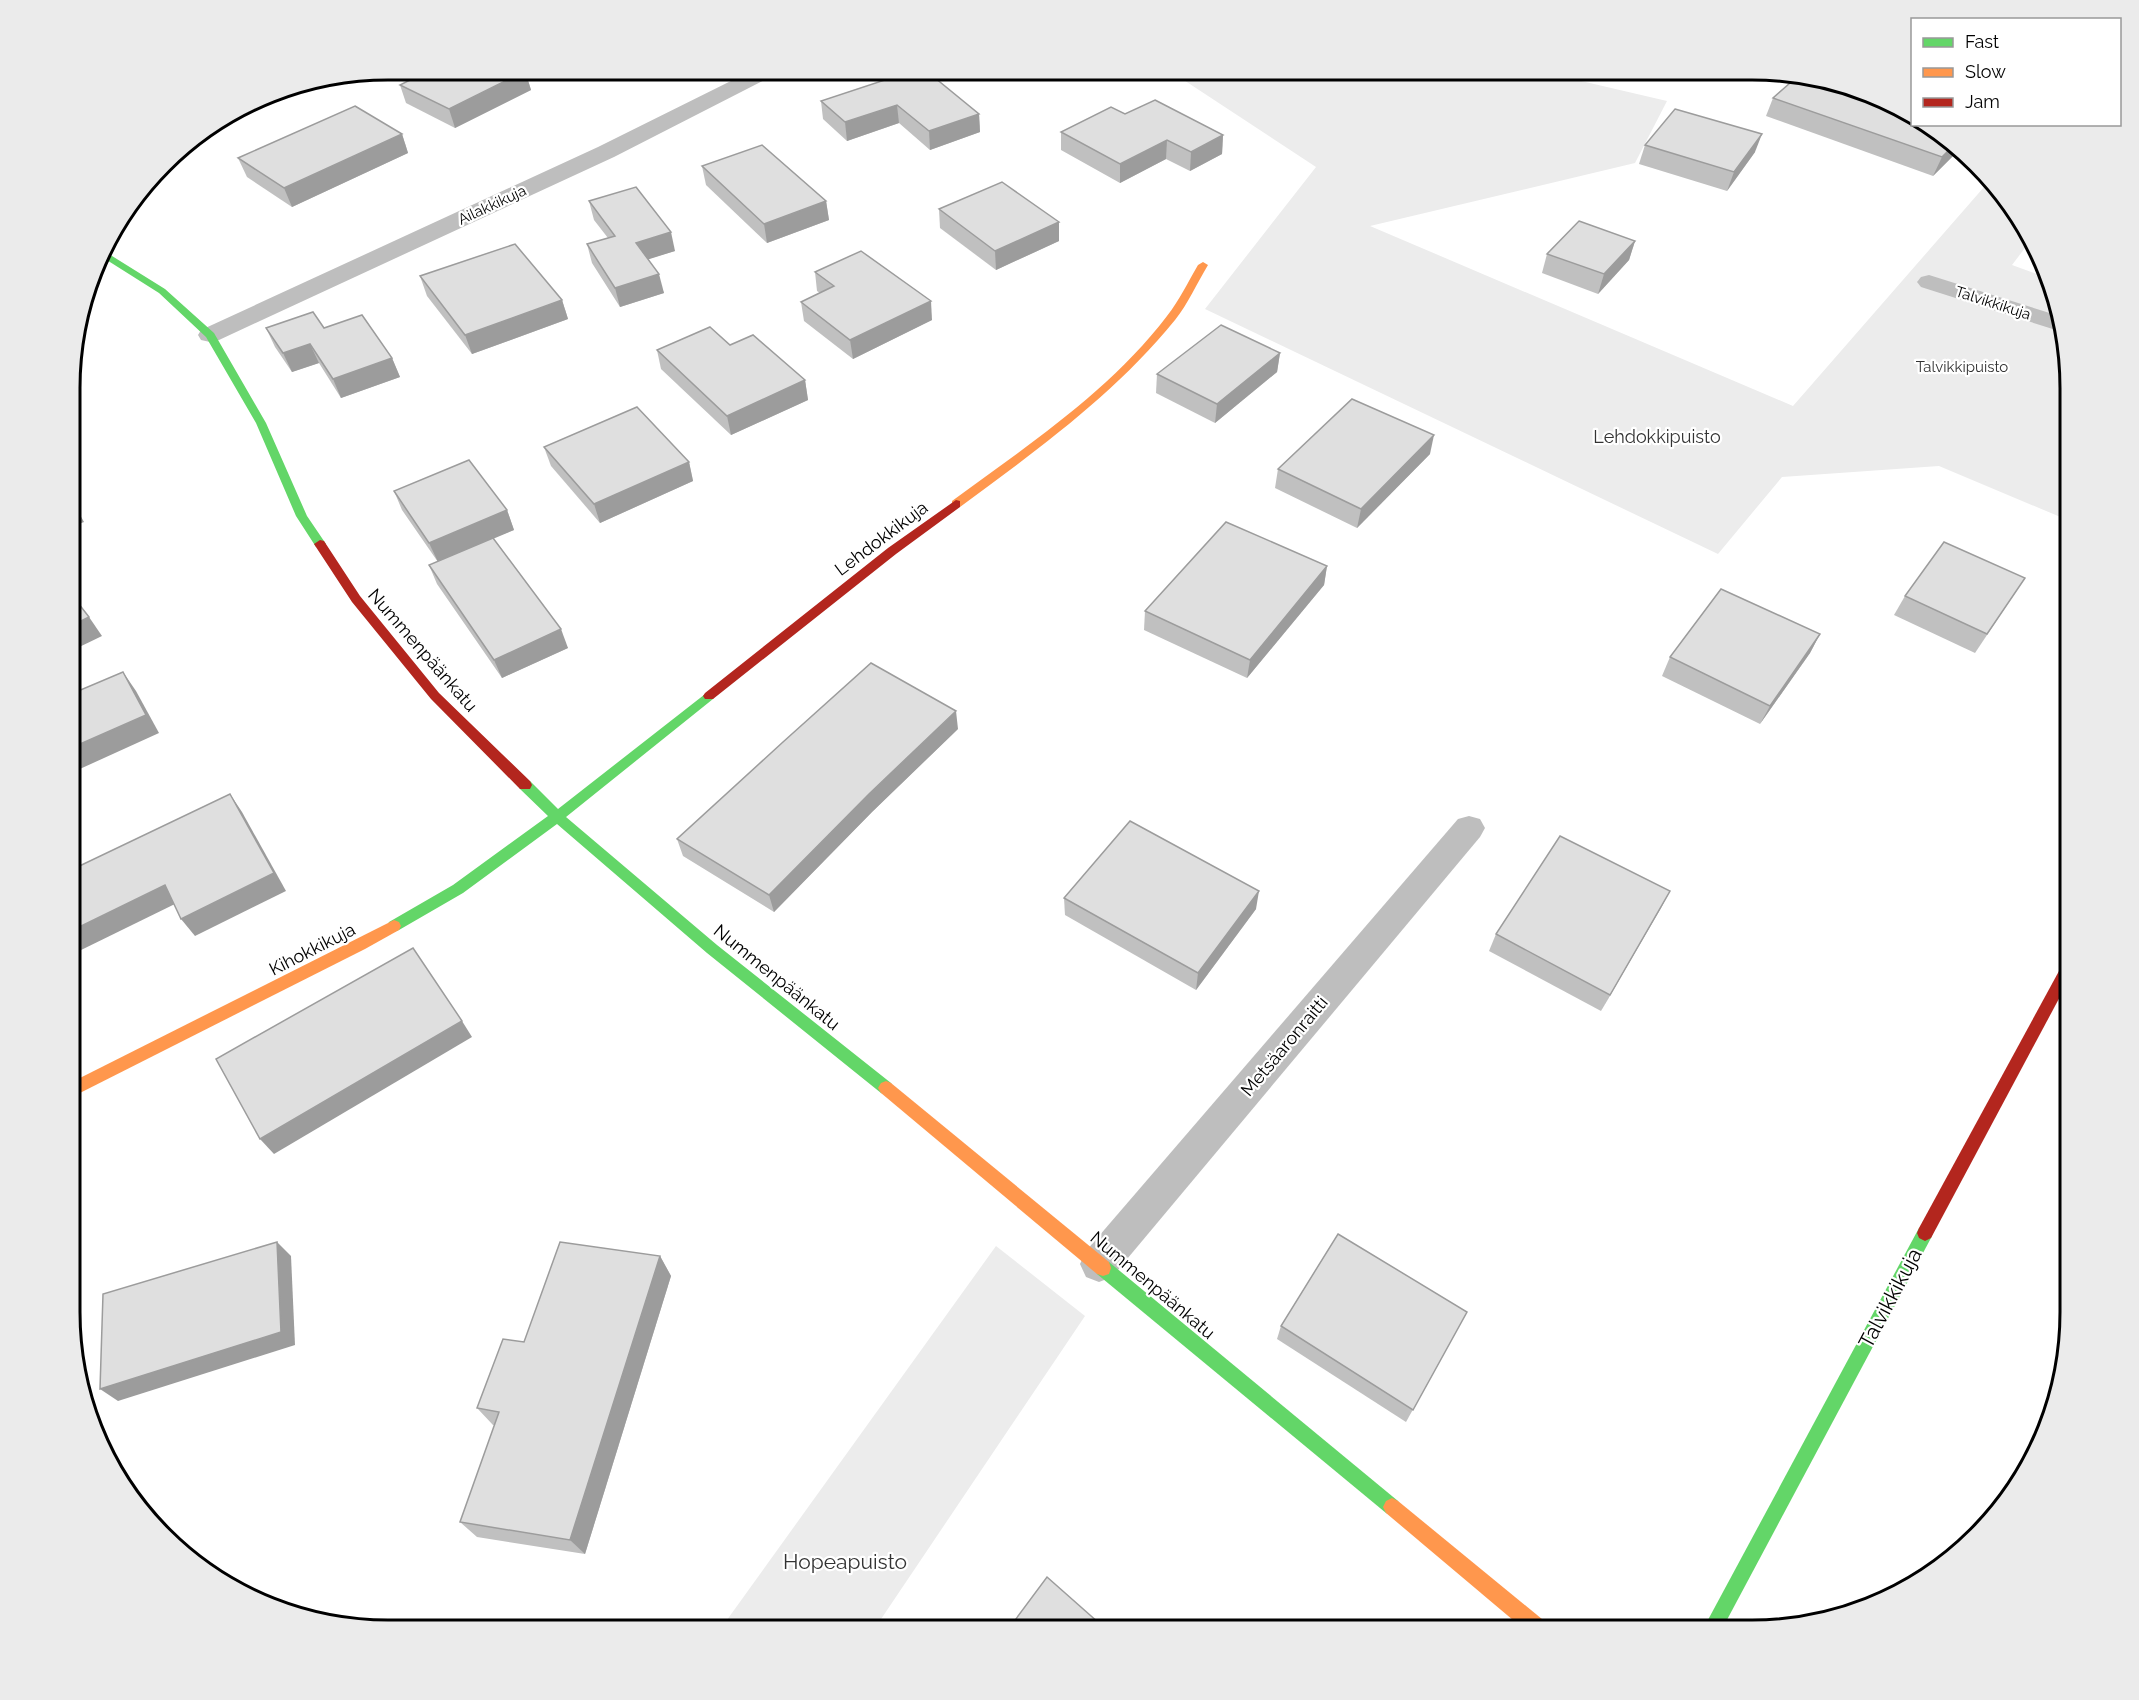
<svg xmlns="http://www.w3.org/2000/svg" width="2139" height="1700" viewBox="0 0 2139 1700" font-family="Raleway,sans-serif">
	<rect width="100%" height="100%" fill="#fff"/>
	<!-- green -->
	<g fill="#ececec">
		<path d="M1167 69 1534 70 1667 101 1635 163 1370 226 1793 406 1991 179 2004 194 2031 240 2012 265 2048 278 2070 387V521L1939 466 1782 477 1718 554 1205 309 1316 167Z"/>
		<path d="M996 1246 1085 1316 873 1631H719Z"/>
	</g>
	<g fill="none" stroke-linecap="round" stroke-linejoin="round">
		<!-- lane -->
		<path fill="#bebebe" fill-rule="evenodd" d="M1469 816 1480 819 1485 828 1480 837 1112 1277 1099 1282 1086 1277 1080 1264 1086 1251 1458 819Z"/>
		<!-- street -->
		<g fill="#bebebe" fill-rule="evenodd">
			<path d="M755 69H781L778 73 614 157 219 340 210 342 201 340 198 335 201 330 598 147Z"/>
			<path d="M1929 275 2056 315 2059 331 1921 287 1917 282 1921 277Z"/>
		</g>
		<!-- fast -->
		<g fill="#63d668" fill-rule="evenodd">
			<path d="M104 251 165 289 214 333 266 423 307 516 326 544 324 547H316L296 516 256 423 206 337 159 293 102 257Z"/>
			<path d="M709 691 713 693 715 696 713 699 566 817 717 945 891 1083 894 1088 891 1093 886 1095 881 1093 707 953 557 824 463 893 399 930 394 932 389 930 387 926 389 922 453 885 548 816 520 789 518 785 520 781H530L558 809Z"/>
			<path d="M1925 1225 1931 1228 1933 1233 1931 1238 1721 1631H1702L1919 1228Z"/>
			<path d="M1103 1260 1109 1262 1398 1501 1401 1507 1398 1513 1392 1516 1386 1513 1097 1274 1095 1268 1097 1262Z"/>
		</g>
		<!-- slow -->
		<g fill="#ff974d" fill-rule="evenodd">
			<path d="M1203 262 1208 265C1197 283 1188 304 1175 320 1114 395 1037 450 960 507H952V501C1028 445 1109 392 1167 316 1179 301 1188 282 1198 265Z"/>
			<path d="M394 920 399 922 401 926 399 930 365 949 70 1098V1083Z"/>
			<path d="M886 1081 891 1083 1109 1262 1111 1268 1109 1274 1103 1276 1097 1274 881 1093 878 1088 881 1083Z"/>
			<path d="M1392 1498 1398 1501 1548 1624 1550 1631H1526L1386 1513 1383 1507 1386 1501Z"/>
		</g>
		<!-- jam -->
		<g fill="#b3261e" fill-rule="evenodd">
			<path d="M956 500 960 501V507L896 554 713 699H705L703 696 705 693 888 548Z"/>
			<path d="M320 540 324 541 360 596 439 693 530 781 532 785 530 789H520L431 699 352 602 314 544Z"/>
			<path d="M2070 958V978L1931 1238 1925 1241 1919 1238 1917 1233 1919 1228 2065 960Z"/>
		</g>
	</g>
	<!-- wall -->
	<g fill="#c0c0c0">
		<path d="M545 69H588L566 80Z"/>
		<path d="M918 69 979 114 980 132 930 150 899 123 847 141 823 119 821 101Z"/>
		<path d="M525 71 531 90 455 128 406 103 400 85Z"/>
		<path d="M1773 98 1961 148 1933 176 1766 116Z"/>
		<path d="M1125 114 1223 135 1222 154 1190 171 1166 159 1120 183 1061 150V132Z"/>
		<path d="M402 134 408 153 292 207 247 177 238 158Z"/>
		<path d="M1645 145 1755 152 1727 191 1639 164Z"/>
		<path d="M702 166 826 201 829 220 767 243 706 185Z"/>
		<path d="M589 201 675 251 648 259 664 293 620 307 592 263 587 244 608 238 594 220Z"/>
		<path d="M939 209 1059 222V241L996 270 940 228Z"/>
		<path d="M1635 241 1629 260 1598 294 1542 273 1547 254Z"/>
		<path d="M815 272 932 320 853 359 804 321 801 302 820 293 817 291Z"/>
		<path d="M420 276 562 300 568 319 472 354 427 296Z"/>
		<path d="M266 328H324L392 358 400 377 341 398 319 363 292 372 275 347Z"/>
		<path d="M730 345 805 380 808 400 731 435 661 369 657 350Z"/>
		<path d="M1280 353 1277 372 1215 423 1156 393 1157 374Z"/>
		<path d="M544 447 689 462 693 481 600 523 551 466Z"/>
		<path d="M1430 454 1357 528 1275 488 1278 469Z"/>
		<path d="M394 491 507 510 514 530 493 538 568 648 502 678 437 584 429 565 438 562 402 510Z"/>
		<path d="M1327 566 1324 585 1247 678 1144 630 1145 611Z"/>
		<path d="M2025 578 1975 653 1894 615 1905 596Z"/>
		<path d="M1820 634 1810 653 1760 724 1662 676 1670 657Z"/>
		<path d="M958 729 872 812 774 912 683 856 677 839Z"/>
		<path d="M1670 891 1601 1011 1489 951 1496 934Z"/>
		<path d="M1064 898 1256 909 1196 990 1065 915Z"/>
		<path d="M660 1256 671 1276 585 1554 477 1537 460 1522 495 1425H493L477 1408 524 1342Z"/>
		<path d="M1467 1312 1406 1422 1277 1339 1281 1326Z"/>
	</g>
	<!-- shaded-wall -->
	<g fill="#9c9c9c">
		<path d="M563 69H588L566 80Z"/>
		<path d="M525 71 531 90 455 128 449 109Z"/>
		<path d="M897 105 899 123 847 141 845 122Z"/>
		<path d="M979 114 980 132 930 150 929 131Z"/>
		<path d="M231 117 170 159V158L178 148Z"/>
		<path d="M402 134 408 153 292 207 284 188Z"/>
		<path d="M1762 134 1755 152 1727 191 1734 172Z"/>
		<path d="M1223 135 1222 154 1190 171 1191 152Z"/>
		<path d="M1167 140 1166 159 1120 183V164Z"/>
		<path d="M1955 144 1961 148 1933 176 1942 157Z"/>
		<path d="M826 201 829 220 767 243 764 224Z"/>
		<path d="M1059 222V241L996 270 995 251Z"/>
		<path d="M671 232 675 251 640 262 636 243Z"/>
		<path d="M1635 241 1629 260 1598 294 1604 274Z"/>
		<path d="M659 274 664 293 620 307 615 288Z"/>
		<path d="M562 300 568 319 472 354 465 335Z"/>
		<path d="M931 301 932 320 853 359 850 340Z"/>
		<path d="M310 344 319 363 292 372 283 353Z"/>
		<path d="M1280 353 1277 372 1215 423 1217 404Z"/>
		<path d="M392 358 400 377 341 398 333 379Z"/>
		<path d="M805 380 808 400 731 435 727 416Z"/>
		<path d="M1434 435 1430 454 1357 528 1361 509Z"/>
		<path d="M689 462 693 481 600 523 594 504Z"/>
		<path d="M71 499 84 522 71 527Z"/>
		<path d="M507 510 514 530 438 562 429 543Z"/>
		<path d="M1327 566 1324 585 1247 678 1250 660Z"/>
		<path d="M89 617 102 636 71 651V626Z"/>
		<path d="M561 629 568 648 502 678 494 660Z"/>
		<path d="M1820 634 1810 653 1760 724 1770 706Z"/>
		<path d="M123 672 136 691 159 733 71 773V748Z"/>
		<path d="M956 711 958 729 872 812 774 912 769 895 869 794Z"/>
		<path d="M230 794 242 812 286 891 195 936 181 919Z"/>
		<path d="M165 885 179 902 77 952 71 945V931Z"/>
		<path d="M1259 891 1256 909 1196 990 1198 973Z"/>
		<path d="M1670 891 1661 908 1601 1011 1610 995Z"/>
		<path d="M462 1021 472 1037 274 1154 260 1139Z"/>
		<path d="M277 1242 291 1256 295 1345 118 1401 100 1389Z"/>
		<path d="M660 1256 671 1276 585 1554 570 1540Z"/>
	</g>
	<!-- building -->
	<g fill="#dfdfdf" stroke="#9c9c9c" stroke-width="1.5">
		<path d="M432 69H521L525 71 449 109 400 85Z"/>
		<path d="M918 69H924L979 114 929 131 897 105 845 122 821 101Z"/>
		<path d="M1798 76 1874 93 1912 118V124H1923L1955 144 1942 157 1773 98Z"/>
		<path d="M1155 100 1223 135 1191 152 1167 140 1120 164 1061 132 1111 107 1125 114Z"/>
		<path d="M355 106 402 134 284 188 238 158Z"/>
		<path d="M1675 109 1762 134 1734 172 1645 145Z"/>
		<path d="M762 145 826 201 764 224 702 166Z"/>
		<path d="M1002 182 1059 222 995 251 939 209Z"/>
		<path d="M636 187 671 232 636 243 659 274 615 288 587 244 615 236 589 201Z"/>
		<path d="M1579 221 1635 241 1604 274 1547 254Z"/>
		<path d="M515 244 562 300 465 335 420 276Z"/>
		<path d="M861 251 931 301 850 340 801 302 834 286 815 272Z"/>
		<path d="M313 312 324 328 362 315 392 358 333 379 310 344 283 353 266 328Z"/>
		<path d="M1221 325 1280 353 1217 404 1157 374Z"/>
		<path d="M710 327 730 345 753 335 805 380 727 416 657 350Z"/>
		<path d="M1352 399 1434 435 1361 509 1278 469Z"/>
		<path d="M637 407 689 462 594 504 544 447Z"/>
		<path d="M469 460 507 510 429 543 394 491Z"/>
		<path d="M1226 522 1327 566 1250 660 1145 611Z"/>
		<path d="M493 538 561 629 494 660 429 565Z"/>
		<path d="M1944 542 2025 578 1987 634 1905 596Z"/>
		<path d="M1721 589 1820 634 1770 706 1670 657Z"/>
		<path d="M71 594 89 617 71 626Z"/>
		<path d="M871 663 956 711 869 794 769 895 677 839 783 742Z"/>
		<path d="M123 672 146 715 71 748V694Z"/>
		<path d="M230 794 274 873 181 919 165 885 71 931V870Z"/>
		<path d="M1130 821 1259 891 1198 973 1064 898Z"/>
		<path d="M1560 836 1670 891 1610 995 1496 934Z"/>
		<path d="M413 948 462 1021 260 1139 216 1059Z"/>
		<path d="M1338 1234 1467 1312 1413 1410 1281 1326Z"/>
		<path d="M277 1242 281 1332 100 1389 103 1294Z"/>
		<path d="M560 1242 660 1256 570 1540 460 1522 499 1412 477 1408 503 1339 524 1342Z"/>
		<path d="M1047 1577 1108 1631H1007Z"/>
	</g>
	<g text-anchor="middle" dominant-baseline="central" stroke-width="4.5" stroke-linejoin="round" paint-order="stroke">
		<!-- far-street labels -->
		<g font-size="15" fill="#000" stroke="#fff">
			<text transform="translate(492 205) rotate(-25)">Ailakkikuja</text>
			<text transform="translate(1993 303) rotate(18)">Talvikkikuja</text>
		</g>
		<!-- far-park labels -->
		<g font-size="15" fill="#333" stroke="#fff">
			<text x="1962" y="367">Talvikkipuisto</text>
		</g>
		<!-- park labels -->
		<g font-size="18" fill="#333" stroke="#fff">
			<text x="1657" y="436">Lehdokkipuisto</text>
		</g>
		<!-- street labels -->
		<g font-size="18" fill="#000" stroke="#fff">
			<text transform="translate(881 538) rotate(-37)">Lehdokkikuja</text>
			<text transform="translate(423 650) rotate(49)">Nummenpäänkatu</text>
			<text transform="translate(312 949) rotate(-27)">Kihokkikuja</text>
			<text transform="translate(777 977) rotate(39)">Nummenpäänkatu</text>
			<text transform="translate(1284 1046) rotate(-50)">Metsäaronraitti</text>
			<text transform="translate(1153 1285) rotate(40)">Nummenpäänkatu</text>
		</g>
		<!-- near-street labels -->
		<g font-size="21" fill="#000" stroke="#fff">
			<text transform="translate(1890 1298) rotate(-62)">Talvikkikuja</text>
		</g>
		<!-- near-park labels -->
		<g font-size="21" fill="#333" stroke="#fff">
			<text x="845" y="1561">Hopeapuisto</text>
		</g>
	</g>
	<!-- crop -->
	<path d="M0 0H2139V1700H0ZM388 80H1752A308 308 0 0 1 2060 388V1312A308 308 0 0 1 1752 1620H388A308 308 0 0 1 80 1312V388A308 308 0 0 1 388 80Z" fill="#ebebeb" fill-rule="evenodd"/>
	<path fill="none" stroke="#000" stroke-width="3" d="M388 80H1752A308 308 0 0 1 2060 388V1312A308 308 0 0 1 1752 1620H388A308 308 0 0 1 80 1312V388A308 308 0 0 1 388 80Z"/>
	<!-- legend -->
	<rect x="1911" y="18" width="210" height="108" fill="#ffffff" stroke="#999999" stroke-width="1.5"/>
	<rect x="1923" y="38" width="30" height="9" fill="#63d668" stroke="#999999" stroke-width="1.5"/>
	<text x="1965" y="48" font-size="18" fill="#000000">Fast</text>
	<rect x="1923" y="68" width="30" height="9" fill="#ff974d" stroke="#999999" stroke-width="1.5"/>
	<text x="1965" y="78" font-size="18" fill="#000000">Slow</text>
	<rect x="1923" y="98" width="30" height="9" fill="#b3261e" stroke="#999999" stroke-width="1.5"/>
	<text x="1965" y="108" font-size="18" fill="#000000">Jam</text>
</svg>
